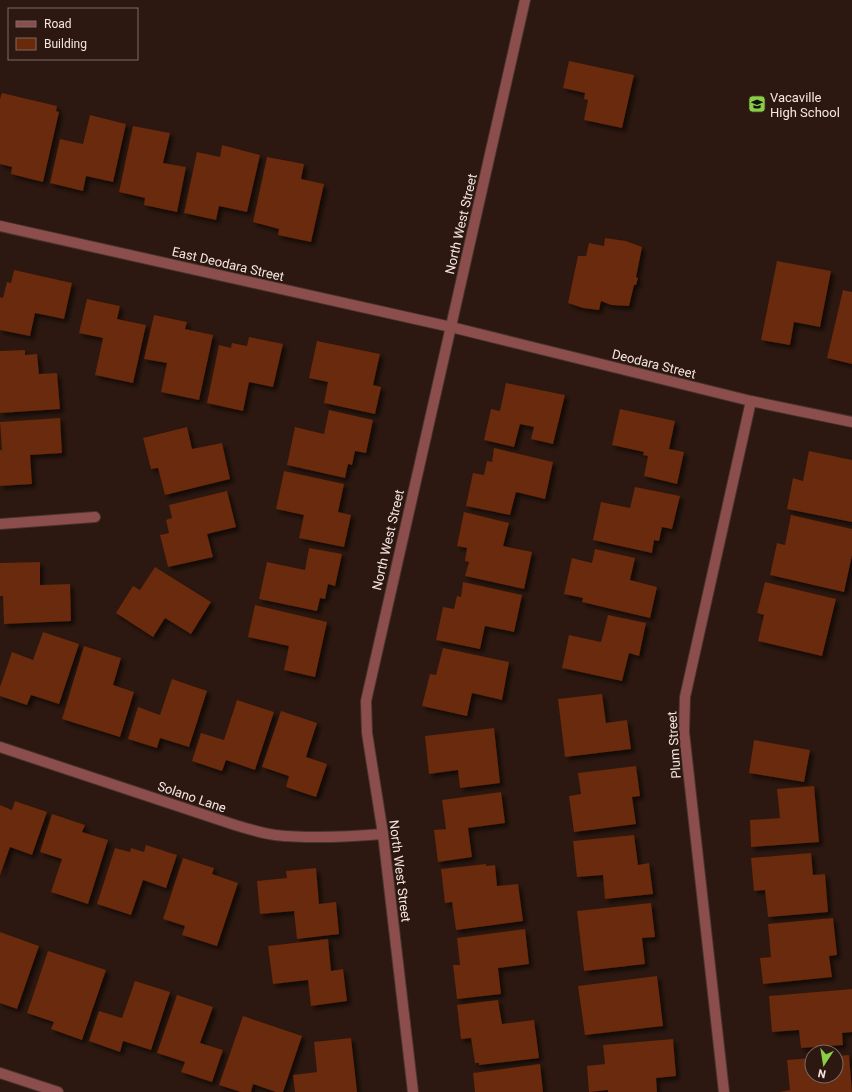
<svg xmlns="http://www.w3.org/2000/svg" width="852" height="1092" viewBox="0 0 852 1092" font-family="Roboto,sans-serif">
	<defs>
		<filter id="shadow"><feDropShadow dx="3.5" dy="3.5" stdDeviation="2" flood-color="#0009"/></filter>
	</defs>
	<rect width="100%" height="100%" fill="#2c1810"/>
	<!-- building -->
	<g fill="#6a2908" filter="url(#shadow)">
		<path d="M569 61 634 75 622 128 584 120 588 100 584 99 585 93 563 88Z"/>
		<path d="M2 93 57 106 56 111 59 112 43 182 11 174 12 167 0 164V99Z"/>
		<path d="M90 115 126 124 113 182 86 176 83 191 50 183 60 139 83 144Z"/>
		<path d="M133 126 170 133 163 163 186 167 177 212 144 205 145 198 119 192Z"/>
		<path d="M222 145 260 155 247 212 219 206 216 220 184 213 197 152 220 157Z"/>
		<path d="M267 157 304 164 301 179 324 184 311 242 278 235 279 229 253 222Z"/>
		<path d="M605 238 626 241 642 247 636 277 638 278 636 285H634L629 306 611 305 601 301 599 310 583 308 568 303 578 256H586L589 243 604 246Z"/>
		<path d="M777 261 831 271 820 327 794 322 790 345 761 340Z"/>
		<path d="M14 270 72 283 64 319 35 313 30 336 0 330V297L3 298 7 282 11 283Z"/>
		<path d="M843 290 852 292V364L827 358Z"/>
		<path d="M87 299 120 306 117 319 146 325 133 383 95 375 103 338 79 333Z"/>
		<path d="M154 315 187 322 185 329 213 335 199 400 161 392 167 363 144 359Z"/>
		<path d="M249 337 283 344 273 387 249 382 243 411 207 403 219 345 231 348 232 343 247 346Z"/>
		<path d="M317 341 380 354 373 385 381 387 375 414 324 403 328 382 309 378Z"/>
		<path d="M25 350V355L37 354 39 374 57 373 60 409 0 413V351Z"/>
		<path d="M506 383 565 395 553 444 531 439 534 427 520 424 514 447 484 440 491 409 500 411Z"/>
		<path d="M620 409 675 421 669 449 684 452 677 484 644 476 648 456 643 455 644 452 612 445Z"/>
		<path d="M329 410 373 420 366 453 355 451 352 465 348 464 345 478 287 465 295 427 324 434Z"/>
		<path d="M60 418 62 453 30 455 32 484 0 486V450H2L0 422Z"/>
		<path d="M187 427 192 449 222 443 230 479 165 495 158 468 151 469 143 438Z"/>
		<path d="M494 448 553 462 545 499 516 492 510 515 466 506 473 473 484 475 487 461 492 462Z"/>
		<path d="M809 451 852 460V522L787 509 793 478 803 481Z"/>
		<path d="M284 471 344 484 338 512 351 515 344 547 299 538 304 515 276 509Z"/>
		<path d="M635 487 680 496 672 529 662 527 659 541 654 540 652 553 593 540 601 502 630 508Z"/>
		<path d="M227 491 236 527 207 534 213 557 168 567 160 535 169 533 166 520 172 518 169 505Z"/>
		<path d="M464 512 509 523 503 546 532 552 524 589 465 576 469 562 465 561 467 548 457 546Z"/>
		<path d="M791 515 852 529V555L844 592 770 575 777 543 785 545Z"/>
		<path d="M309 548 342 554 335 586 328 584 325 599 320 598 317 611 259 599 267 562 305 570Z"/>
		<path d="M595 549 635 558 630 580 657 587 650 618 582 602 583 598 564 594 572 558 592 563Z"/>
		<path d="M40 562V585L70 584 71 621 4 624 3 596H0V563Z"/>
		<path d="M155 567 211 602 191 634 165 618 153 637 116 613 133 586 140 590Z"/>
		<path d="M463 582 522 595 514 632 485 626 480 649 436 640 443 607 454 609 457 596 461 597Z"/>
		<path d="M765 582 836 599 822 656 758 641 764 615 757 613Z"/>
		<path d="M255 605 327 622 315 677 284 670 289 646 248 637Z"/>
		<path d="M608 615 646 623 639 656 629 653 622 681 562 668 569 635 601 642Z"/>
		<path d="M43 632 79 644 59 704 31 695 27 705 0 696V687L12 652 33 660Z"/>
		<path d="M84 646 121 658 113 685 134 692 120 737 62 719Z"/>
		<path d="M443 648 509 662 502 700 472 693 467 716 422 706 430 674 436 675Z"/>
		<path d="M172 679 207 691 189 747 160 738 157 748 128 739 138 707 160 715Z"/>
		<path d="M602 694 606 723 627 720 631 749 565 757 558 699Z"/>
		<path d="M237 700 274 712 255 770 226 760 222 771 192 761 201 733 224 740Z"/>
		<path d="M281 711 317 723 306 757 327 764 316 797 286 787 289 776 262 767Z"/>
		<path d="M494 728 500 783 460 788 458 770 429 774 425 736Z"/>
		<path d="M754 740 810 750 804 782 749 773Z"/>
		<path d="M636 766 640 796 632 797 636 824 574 832 569 796 581 794 578 773Z"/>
		<path d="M814 786 819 842 751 847 750 820 780 818 777 789Z"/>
		<path d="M501 792 505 823 468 828 472 857 438 862 434 830 446 829 442 800Z"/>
		<path d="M15 801 47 812 32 855 10 847 0 875V805L12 810Z"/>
		<path d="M52 814 85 825 82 832 108 840 88 904 51 892 62 859 40 852Z"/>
		<path d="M634 835 638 865 649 863 653 894 605 899 603 875 577 877 573 841Z"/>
		<path d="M146 845 177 855 166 888 143 880 131 915 97 904 115 848 130 852 131 848 144 852Z"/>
		<path d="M811 853 813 875 825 874 828 912 768 917 765 890 754 891 751 858Z"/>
		<path d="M183 858 214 868 212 874 238 883 217 946 182 935 185 926 163 919Z"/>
		<path d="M486 864V866L495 865 497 886 518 884 523 921 456 930 452 902 445 903 441 869Z"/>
		<path d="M316 868 319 904 336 902 339 934 297 939 294 911 260 914 257 881 287 878 286 871Z"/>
		<path d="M651 903 655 937 642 938 645 964 584 971 577 911Z"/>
		<path d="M833 918 837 955 829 956 832 977 763 984 760 958 771 957 768 924Z"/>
		<path d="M525 929 529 964 498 968 501 994 457 999 453 965H460L457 938Z"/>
		<path d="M0 932 39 946 17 1009 0 1003Z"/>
		<path d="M328 939 331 971 343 969 347 1001 311 1006 308 980 273 984 268 946Z"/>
		<path d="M48 951 106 970 82 1040 51 1029 54 1022 27 1013Z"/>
		<path d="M657 976 663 1026 585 1035 578 986Z"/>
		<path d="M135 981 170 992 151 1050 123 1041 120 1052 89 1041 99 1011 122 1018Z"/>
		<path d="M852 989V1032L842 1033 843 1045 801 1048 799 1030 772 1032 769 996Z"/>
		<path d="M177 995 213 1007 200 1043 223 1050 212 1082 181 1072 185 1062 157 1053Z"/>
		<path d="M498 1000 502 1024 534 1020 539 1058 479 1065V1063H475L471 1038 461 1039 457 1005Z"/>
		<path d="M243 1016 302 1036 283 1092H276L253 1084 251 1092H241L219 1085Z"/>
		<path d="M351 1038 357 1092H295L293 1075 317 1072 314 1042Z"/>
		<path d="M673 1039 676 1076 656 1078 657 1092H608V1090L589 1092 587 1066 605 1064 603 1045Z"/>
		<path d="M849 1055 852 1092H779L790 1090 787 1060 812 1058V1076H836V1056Z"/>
		<path d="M540 1064 543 1092H475L473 1073Z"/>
	</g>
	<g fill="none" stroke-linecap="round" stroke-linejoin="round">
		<defs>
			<g id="minor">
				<path d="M0 226 451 327 751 401 852 422"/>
				<path d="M0 524 95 517"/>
				<path d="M0 747 235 825C248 829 261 833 275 835 311 839 347 837 383 834"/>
				<path d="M413 1092 383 834 367 733 366 701 525 0"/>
				<path d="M724 1092 684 732 685 697 751 401"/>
			</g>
			<path id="tertiary" d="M0 1073 58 1092"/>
		</defs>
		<!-- minor casing -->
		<use href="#minor" stroke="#48352d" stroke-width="12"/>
		<!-- tertiary casing -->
		<use href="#tertiary" stroke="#48352d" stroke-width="12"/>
		<!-- minor -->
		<use href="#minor" stroke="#8c4e4d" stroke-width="10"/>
		<!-- tertiary -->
		<use href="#tertiary" stroke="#8c4e4d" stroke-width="10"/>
	</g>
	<!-- icons -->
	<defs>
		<symbol id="school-square" viewBox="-11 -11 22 22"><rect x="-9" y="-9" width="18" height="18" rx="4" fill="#8ace47" stroke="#2c1810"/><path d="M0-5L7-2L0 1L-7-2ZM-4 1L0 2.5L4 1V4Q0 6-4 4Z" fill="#111"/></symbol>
	</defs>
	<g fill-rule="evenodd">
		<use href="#school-square" x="747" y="94" width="20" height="20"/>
	</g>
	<g text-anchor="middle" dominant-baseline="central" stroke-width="4" stroke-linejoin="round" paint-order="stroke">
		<!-- poi labels -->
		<g font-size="13" fill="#f5e6e1" stroke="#2c1810" text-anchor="start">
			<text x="770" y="97">Vacaville<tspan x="770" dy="15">High School</tspan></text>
		</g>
		<!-- street labels -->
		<g font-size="13" fill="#f5e6e1" stroke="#2c1810">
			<text transform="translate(461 224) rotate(-77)">North West Street</text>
			<text transform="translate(228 264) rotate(13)">East Deodara Street</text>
			<text transform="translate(654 364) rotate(14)">Deodara Street</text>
			<text transform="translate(388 540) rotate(-77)">North West Street</text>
			<text transform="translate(674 745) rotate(-94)">Plum Street</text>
			<text transform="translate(192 797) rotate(19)">Solano Lane</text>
			<text transform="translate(400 871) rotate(83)">North West Street</text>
		</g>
	</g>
	<!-- legend -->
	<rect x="8" y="8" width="130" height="52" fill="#2c1810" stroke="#7c6a64"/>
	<rect x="16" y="21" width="20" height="6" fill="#8c4e4d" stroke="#7c6a64"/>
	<text x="44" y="28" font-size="12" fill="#f5e6e1">Road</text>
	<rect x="16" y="38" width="20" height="12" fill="#6a2908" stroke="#7c6a64"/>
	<text x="44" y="48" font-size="12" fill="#f5e6e1">Building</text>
	<!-- north arrow -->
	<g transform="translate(824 1064) rotate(192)"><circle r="19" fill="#2c1810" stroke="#7c6a64"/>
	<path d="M0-3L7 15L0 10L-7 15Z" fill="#8ace47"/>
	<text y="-6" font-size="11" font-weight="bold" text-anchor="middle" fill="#f5e6e1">N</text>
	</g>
</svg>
